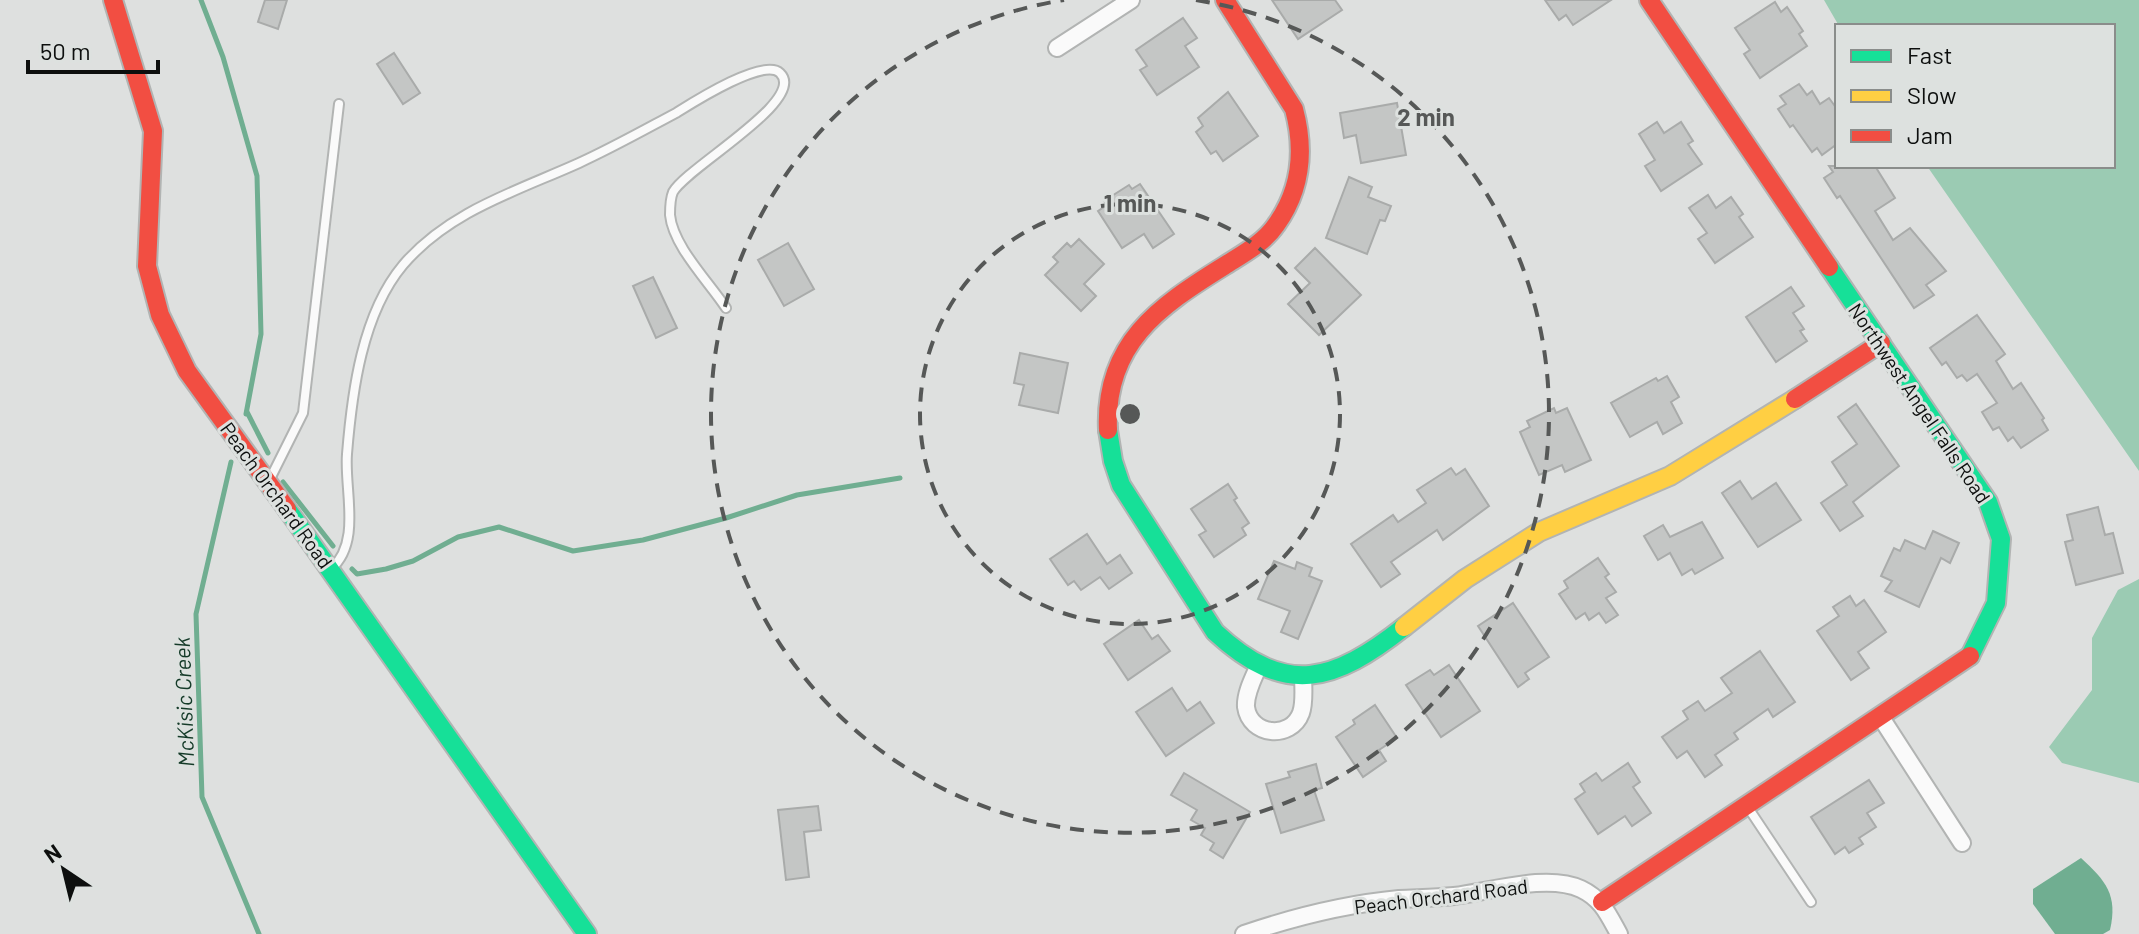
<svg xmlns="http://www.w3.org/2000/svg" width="2139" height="934" viewBox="0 0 2139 934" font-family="Barlow,sans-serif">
	<rect width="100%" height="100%" fill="#dee0df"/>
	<!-- forest -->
	<g fill="#9bcbb3">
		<path d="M1824 0H2139V471L1927 166H2113V26H1839Z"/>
		<path d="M2139 579V783L2062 763 2049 747 2092 690V638L2118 590Z"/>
	</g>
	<!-- water -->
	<path fill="#70ae91" d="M2081 858C2106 881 2118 895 2110 930L2103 934H2055L2033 904V889Z"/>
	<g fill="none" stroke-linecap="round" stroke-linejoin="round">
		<!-- stream -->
		<g stroke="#70ae91" stroke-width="5">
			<path d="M201 0 223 57 257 176 261 334 246 414"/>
			<path d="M247 412 268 453"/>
			<path d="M231 462 196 614 202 797 259 934"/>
			<path d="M283 482 333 546"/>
			<path d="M352 569 357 574 386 569 413 561 458 537 499 527 573 551 643 540 726 518 797 495 900 478"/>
		</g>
	</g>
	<!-- building -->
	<g fill="#c4c6c5" stroke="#a9abaa" stroke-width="2">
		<path d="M265 0H287L278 29 258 22Z"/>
		<path d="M1272 0H1335L1342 10 1298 39Z"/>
		<path d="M1545 0H1611L1573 25 1566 15 1559 20Z"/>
		<path d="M1775 2 1781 12 1787 7 1803 31 1799 34 1807 46 1760 78 1744 54 1750 50 1735 28Z"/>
		<path d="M1183 18 1197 38 1185 46 1199 67 1157 95 1140 70 1147 66 1136 50Z"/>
		<path d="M394 53 420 93 403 104 377 64Z"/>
		<path d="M1799 84 1807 95 1812 91 1820 104 1829 98 1837 109V144L1822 155 1817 148 1812 152 1793 125 1790 127 1778 109 1786 104 1780 96Z"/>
		<path d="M1228 92 1258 136 1223 161 1216 151 1211 154 1196 132 1203 126 1198 118Z"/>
		<path d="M1397 103 1406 155 1361 163 1356 135 1344 138 1340 113Z"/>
		<path d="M1657 122 1664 133 1681 122 1693 141 1688 144 1702 164 1661 191 1645 166 1655 160 1639 134Z"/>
		<path d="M1829 166H1875L1895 198 1875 211 1893 240 1910 228 1946 271 1926 285 1934 295 1914 308 1840 196 1837 198 1824 178 1833 172Z"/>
		<path d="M1349 177 1372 187 1368 197 1391 206 1385 221 1380 220 1367 254 1326 238Z"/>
		<path d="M1140 184 1174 234 1153 248 1144 234 1122 248 1098 211 1107 205 1104 201 1129 185 1132 189Z"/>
		<path d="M1708 195 1716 208 1731 197 1743 214 1739 217 1753 237 1715 263 1698 239 1707 233 1689 208Z"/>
		<path d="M1079 239 1104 264 1084 284 1096 296 1081 311 1045 275 1058 262 1053 257 1067 243 1071 247Z"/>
		<path d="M788 243 814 289 784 306 758 260Z"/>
		<path d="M1315 248 1361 295 1319 335 1288 304 1310 283 1295 268Z"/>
		<path d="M653 277 677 328 656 338 633 286Z"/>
		<path d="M1791 287 1804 306 1793 313 1804 329 1800 331 1807 341 1776 362 1746 317Z"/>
		<path d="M1977 315 2005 354 1996 361 2013 389 2021 383 2044 418 2042 420 2048 430 2021 448 2013 437 2008 441 1999 427 1993 430 1982 412 1997 403 1977 374 1967 381 1962 375 1957 378 1946 362 1942 365 1930 348Z"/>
		<path d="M1020 353 1068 363 1058 413 1019 405 1024 385 1014 383Z"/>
		<path d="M1667 376 1679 397 1671 402 1682 423 1663 434 1657 422 1630 437 1611 403 1656 378 1658 381Z"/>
		<path d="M1856 404 1899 466 1853 502 1863 516 1840 531 1821 503 1847 485 1832 462 1857 444 1838 417Z"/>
		<path d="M1554 408 1556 413 1567 408 1591 460 1565 472 1562 465 1539 475 1520 432 1530 427 1527 421Z"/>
		<path d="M1451 468 1456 475 1465 469 1489 506 1443 540 1437 530 1391 562 1400 574 1381 587 1351 544 1393 515 1398 522 1426 503 1417 490Z"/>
		<path d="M1740 481 1752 499 1776 483 1801 520 1758 547 1722 493Z"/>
		<path d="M1228 484 1237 498 1234 500 1249 523 1242 528 1246 535 1214 557 1199 535 1206 531 1191 509Z"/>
		<path d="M2098 507 2105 535 2113 533 2123 573 2076 585 2065 542 2073 540 2067 515Z"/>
		<path d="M1702 522 1723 558 1695 574 1692 569 1682 575 1670 553 1658 560 1644 536 1663 525 1670 537Z"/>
		<path d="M1933 531 1959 543 1950 563 1941 558 1919 607 1885 591 1892 581 1881 576 1894 548 1900 551 1905 540 1925 549Z"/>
		<path d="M1087 534 1107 564 1120 555 1132 573 1109 589 1100 577 1081 590 1074 581 1068 585 1050 559Z"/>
		<path d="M1598 558 1609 574 1605 577 1616 592 1606 598 1618 615 1606 623 1599 613 1589 620 1585 613 1576 619 1559 594 1568 588 1564 581Z"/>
		<path d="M1274 561 1295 569 1297 562 1312 568 1309 576 1322 581 1298 639 1281 632 1290 611 1258 599Z"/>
		<path d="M1850 596 1856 606 1864 600 1886 632 1858 652 1869 668 1851 680 1817 631 1839 616 1833 607Z"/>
		<path d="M1513 603 1549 657 1525 673 1529 679 1518 687 1478 626Z"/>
		<path d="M1139 620 1152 639 1158 635 1170 651 1128 680 1104 644Z"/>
		<path d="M1760 651 1795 702 1773 717 1768 709 1734 733 1738 739 1715 755 1722 765 1705 777 1687 751 1677 758 1662 737 1688 719 1683 711 1698 701 1705 711 1732 693 1721 678Z"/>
		<path d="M1449 665 1480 711 1441 737 1406 685 1430 670 1434 675Z"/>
		<path d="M1172 688 1187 711 1200 702 1214 723 1166 756 1136 712Z"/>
		<path d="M1375 705 1397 738 1379 750 1386 761 1363 777 1336 737 1355 724 1353 720Z"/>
		<path d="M1628 763 1640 782 1633 787 1651 813 1632 826 1625 816 1598 834 1575 799 1585 792 1580 784 1596 773 1602 781Z"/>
		<path d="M1316 764 1322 788 1314 790 1324 820 1281 833 1266 784 1290 777 1288 772Z"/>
		<path d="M1184 773 1250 812 1223 858 1210 850 1214 843 1201 835 1205 828 1191 820 1197 810 1171 795Z"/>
		<path d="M1869 780 1884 803 1867 813 1876 827 1859 838 1863 844 1849 853 1845 847 1835 854 1811 817Z"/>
		<path d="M818 806 821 830 804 832 809 877 786 880 778 810Z"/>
	</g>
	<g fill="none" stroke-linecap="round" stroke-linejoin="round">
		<defs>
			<g id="lane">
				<path d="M269 481 303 413 339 104"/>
				<path d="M331 569C362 542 344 490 347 454 352 392 362 314 403 265 449 211 517 191 579 163 612 148 644 130 676 113 692 103 764 57 780 73 808 100 687 167 673 192 670 199 670 207 670 215 673 246 709 282 726 308"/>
				<path d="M1747 806 1811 902"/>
			</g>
			<g id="street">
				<path d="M1057 48 1131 0"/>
				<path d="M1259 665C1254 677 1245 693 1246 707 1250 736 1291 740 1301 713 1305 702 1303 686 1303 675"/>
				<path d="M1880 716 1962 843"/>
				<path d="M1244 934C1294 917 1346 904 1399 899 1417 898 1435 898 1454 896 1489 892 1547 873 1581 889 1602 899 1608 914 1619 934"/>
			</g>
			<g id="fast">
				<path d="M1829 267 1988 502 2001 539 1996 603 1970 656"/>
				<path d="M1108 430 1113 461 1121 485 1215 632C1286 698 1334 682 1404 627"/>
				<path d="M287 509 587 934"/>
			</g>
			<path id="slow" d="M1404 627 1465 579 1539 532 1670 476 1795 399"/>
			<g id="jam">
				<path d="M113 0 153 131 147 266 160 315 187 371 287 509"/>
				<path d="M1649 0 1829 267"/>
				<path d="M1795 399 1881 343"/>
				<path d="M1108 430C1104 344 1158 307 1224 266 1241 255 1264 243 1276 225 1301 190 1305 150 1294 109L1225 0"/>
				<path d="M1602 902 1970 656"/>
			</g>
		</defs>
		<!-- lane casing -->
		<use href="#lane" stroke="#b2b4b3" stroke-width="12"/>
		<!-- street casing -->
		<use href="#street" stroke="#b2b4b3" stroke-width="20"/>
		<!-- fast casing -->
		<use href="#fast" stroke="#b2b4b3" stroke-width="22"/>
		<!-- slow casing -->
		<use href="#slow" stroke="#b2b4b3" stroke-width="22"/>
		<!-- jam casing -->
		<use href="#jam" stroke="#b2b4b3" stroke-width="22"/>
		<!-- lane -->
		<use href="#lane" stroke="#fafafa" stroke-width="8"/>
		<!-- street -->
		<use href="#street" stroke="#fafafa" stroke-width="16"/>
		<!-- fast -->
		<use href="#fast" stroke="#16e098" stroke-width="18"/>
		<!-- slow -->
		<use href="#slow" stroke="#ffcf43" stroke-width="18"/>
		<!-- jam -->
		<use href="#jam" stroke="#f24e42" stroke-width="18"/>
	</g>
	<!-- distance rings -->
	<g fill="none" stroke="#565857" stroke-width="4" stroke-dasharray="14 10">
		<circle cx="1130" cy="414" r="210"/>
		<path d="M1196 0A419 419 0 1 1 1064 0"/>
	</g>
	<g text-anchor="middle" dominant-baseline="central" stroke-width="6" stroke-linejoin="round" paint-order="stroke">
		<!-- street labels -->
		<g font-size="20" fill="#0d0f0e" stroke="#dde1df">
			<text transform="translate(1920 403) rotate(56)">Northwest Angel Falls Road</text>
			<text transform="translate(277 495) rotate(54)">Peach Orchard Road</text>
			<text transform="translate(1441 896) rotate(-7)">Peach Orchard Road</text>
		</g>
		<!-- water labels -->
		<g font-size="22" font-style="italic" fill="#143a28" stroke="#dde1df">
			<text transform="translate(183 702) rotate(-92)">McKisic Creek</text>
		</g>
	</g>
	<circle cx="1130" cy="414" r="12" fill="#565857" stroke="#dde1df" stroke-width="4"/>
	<g font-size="24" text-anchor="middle" font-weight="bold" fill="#565857" stroke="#dde1df" stroke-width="6" stroke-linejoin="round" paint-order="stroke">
		<text x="1426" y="126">2 min</text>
		<text x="1130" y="212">1 min</text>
	</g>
	<!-- legend -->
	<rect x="1835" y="24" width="280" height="144" fill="#dde1df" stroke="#8a8d8b" stroke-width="2"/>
	<rect x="1851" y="50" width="40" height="12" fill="#16e098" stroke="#8a8d8b" stroke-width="2"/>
	<text x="1907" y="64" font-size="24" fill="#0d0f0e">Fast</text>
	<rect x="1851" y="90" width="40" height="12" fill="#ffcf43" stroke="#8a8d8b" stroke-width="2"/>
	<text x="1907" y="104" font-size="24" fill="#0d0f0e">Slow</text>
	<rect x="1851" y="130" width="40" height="12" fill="#f24e42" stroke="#8a8d8b" stroke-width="2"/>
	<text x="1907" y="144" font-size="24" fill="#0d0f0e">Jam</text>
	<!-- north arrow -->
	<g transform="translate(64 870) rotate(325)" stroke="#dde1df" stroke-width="6" paint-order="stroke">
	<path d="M0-6L14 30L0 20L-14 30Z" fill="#0d0f0e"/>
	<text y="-12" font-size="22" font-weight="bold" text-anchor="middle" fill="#0d0f0e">N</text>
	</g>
	<!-- scale -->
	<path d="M28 60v12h130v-12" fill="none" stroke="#0d0f0e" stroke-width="4"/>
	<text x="40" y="60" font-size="24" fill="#0d0f0e" stroke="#dde1df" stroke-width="6" paint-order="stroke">50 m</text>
</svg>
